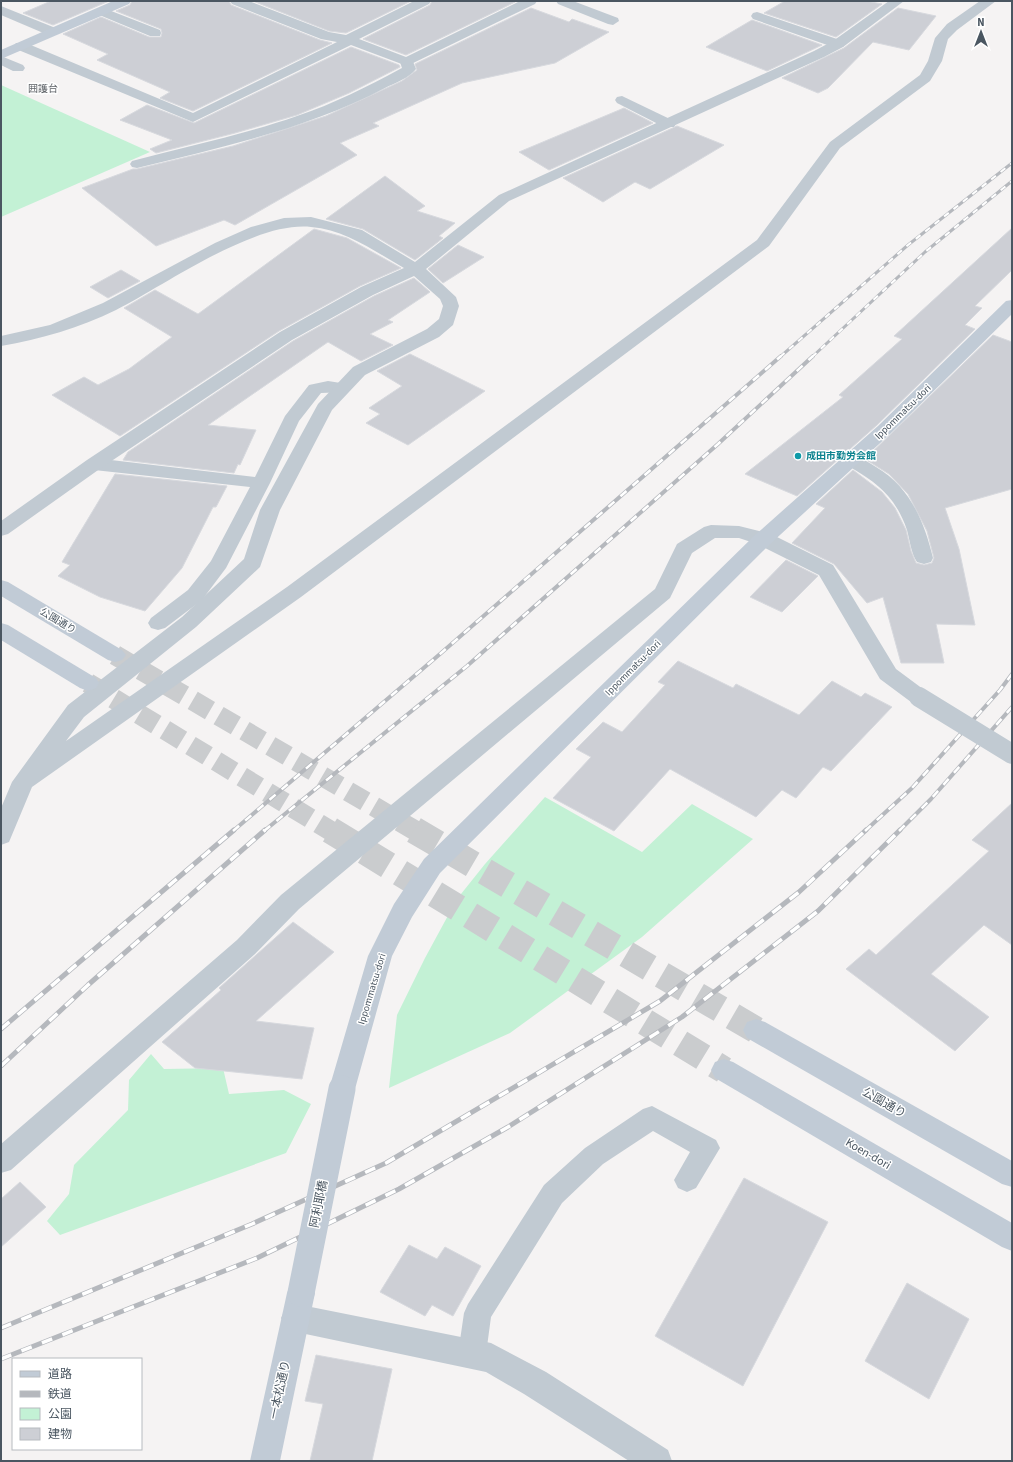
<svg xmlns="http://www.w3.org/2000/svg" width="1013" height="1462" viewBox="0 0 1013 1462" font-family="'Source Sans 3','Noto Sans JP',sans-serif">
	<rect width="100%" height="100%" fill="#f5f3f3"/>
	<!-- green -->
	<g fill="#c3f1d5">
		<path d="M1 85 150 152 1 217Z"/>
		<path d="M545 797 642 852 692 804 753 839 642 937 510 1033 389 1088 397 1015 425 958 457 899 485 864Z"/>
		<path d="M151 1054 164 1069 223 1068 229 1094 284 1090 311 1104 286 1153 60 1235 47 1221 69 1194 74 1165 128 1110 129 1080Z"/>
	</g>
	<!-- building -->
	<g fill="#cdcfd5" stroke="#d7d9de">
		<path d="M51 1H109L53 25 23 13Z"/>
		<path d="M132 1H229L231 5 320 40 332 43 193 111 160 98 170 92 97 60 108 54 63 34 101 17 149 37H161L162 33 161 29 116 11 130 5Z"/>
		<path d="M253 1H411L346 33 329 31Z"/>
		<path d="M432 1H513L515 2 406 55 363 39 430 5Z"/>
		<path d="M785 1H866L882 4 836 37 764 13Z"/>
		<path d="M531 8 569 22 572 19 609 32 555 63 462 83 373 123 379 126 340 143 357 155 235 225 224 220 156 246 82 188 133 169H137L233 146 326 116 402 81 417 70 415 64Z"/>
		<path d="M898 8 936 16 909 50 873 42 828 88 818 93 782 78 844 48Z"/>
		<path d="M752 20 822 45 767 71 706 47Z"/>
		<path d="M351 47 399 65 400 67 349 93 297 115 235 133 156 153 150 149 172 140 120 120 147 105 194 123Z"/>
		<path d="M624 108 653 123 549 170 519 152Z"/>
		<path d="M677 126 724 145 650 189 635 182 603 202 563 178Z"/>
		<path d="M385 176 425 206 417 211 455 223 439 236 443 238 415 260 363 229 326 219Z"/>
		<path d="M1012 228V270L975 306 982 308 965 325 975 329 877 425 797 496 745 474 843 397 839 395 902 339 894 336Z"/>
		<path d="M314 229 347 238 401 268 360 286 279 331 120 436 52 395 84 377 98 385 129 369 172 337 124 308 155 290 198 314Z"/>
		<path d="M458 245 484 257 443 283 428 269Z"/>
		<path d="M121 270 140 281 108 298 90 287Z"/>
		<path d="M414 278 430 292 388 320 393 322 370 334 393 345 361 361 328 342 208 425 256 430 240 465 238 464 234 473 123 460 128 452 293 341 374 296Z"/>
		<path d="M993 335 1012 342V489L945 508 959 549 975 625 936 624 944 663H901L883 597 867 603 834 564 792 543 825 508 816 504 853 470 882 492 895 508 906 530 911 551 916 563 924 565 932 563 934 558 927 531 908 494 889 474 865 459Z"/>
		<path d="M410 354 485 391 408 445 366 423 380 414 369 408 402 386 377 371Z"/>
		<path d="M115 474 227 486 216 507H213L182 568 145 611 100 597 58 576 70 565 62 562Z"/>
		<path d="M786 560 818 576 782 612 750 597Z"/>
		<path d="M678 661 733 688 736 684 799 715 832 681 861 697 865 693 892 707 831 771 823 767 796 798 782 790 756 817 670 769 614 831 553 798 591 757 576 749 603 722 622 732 665 685 658 682Z"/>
		<path d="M1012 803V945L984 925 931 974 989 1017 955 1051 846 969 869 949 876 955 989 851 972 840Z"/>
		<path d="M293 922 334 952 256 1021 314 1028 302 1079 195 1068 162 1042 221 990 219 988Z"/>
		<path d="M744 1178 828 1222 743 1386 655 1336Z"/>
		<path d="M20 1182 46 1207 1 1247V1199Z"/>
		<path d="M409 1245 437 1259 445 1247 481 1266 453 1316 432 1305 425 1316 380 1292Z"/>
		<path d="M907 1283 969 1319 929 1399 865 1361Z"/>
		<path d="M316 1355 392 1369 372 1461H310L323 1404 305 1401Z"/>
	</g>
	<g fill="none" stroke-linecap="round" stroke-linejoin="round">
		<!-- secondary-tunnel-far1 -->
		<g stroke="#caccce" stroke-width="20" stroke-dasharray="20 10" stroke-linecap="butt">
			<path d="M115 655 416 831"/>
			<path d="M88 683 331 831"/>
		</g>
		<!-- secondary-tunnel -->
		<g stroke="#caccce" stroke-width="27" stroke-dasharray="27 14" stroke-linecap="butt">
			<path d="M330 830 724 1070"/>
			<path d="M414 830 756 1030"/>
		</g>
		<!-- lane -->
		<g fill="#c1cad2" fill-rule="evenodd">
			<path d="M556 1H573L618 18 619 21 613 25 608 24 558 4Z"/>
			<path d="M1 6 58 29 59 32 53 36 48 35 1 15Z"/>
			<path d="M101 7 160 30 161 33 160 36H150L97 14 95 11Z"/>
			<path d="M757 12 843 41 845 44 843 47H833L753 19 751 16 753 13Z"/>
			<path d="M1 56 23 65 25 68 23 71H13L1 65Z"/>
			<path d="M407 58 412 59 416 69C409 78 395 83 385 88 307 129 222 147 137 168L132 167 130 164 132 161C187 146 243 135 297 116 333 104 367 87 400 69L402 68 400 62 402 59Z"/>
			<path d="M622 96 674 121 676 124 674 127H664L617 103 615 100 617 97Z"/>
			<path d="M328 381 347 384 350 388 347 392 321 393 299 421 270 483 226 568 202 600 165 628 158 630 151 628 148 623 151 618 188 590 211 561 250 487 94 470 88 468 85 464 88 460 94 458 255 477 285 416 309 385Z"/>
			<path d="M851 454C860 457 868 462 876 467 910 487 924 521 933 558L931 562 924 564 917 562C911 553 910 541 907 530 895 495 876 482 845 464L842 460 845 456Z"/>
			<path d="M652 1106 716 1140 720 1148 696 1188 687 1192 678 1188 674 1180 690 1152 653 1131 603 1164 562 1203 491 1317 486 1354 482 1364 472 1368 462 1364 458 1354 464 1313 468 1304 544 1185 585 1148 643 1109Z"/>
		</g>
		<!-- street -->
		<g fill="#c1cad2" fill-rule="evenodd">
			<path d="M230 1H249L329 32 346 35 414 1H431L429 4 359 39 406 57 520 1H537L535 4 407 66 351 45 193 122 16 49 14 46 16 43H26L193 113 337 42 321 39 232 4Z"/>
			<path d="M889 1H904L843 47 824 57 509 201 426 269 456 297 459 306 453 325 439 337 365 375 332 410 280 510 260 567 196 627 84 717 66 741 287 587 757 240 830 142 920 75 928 61 935 38 947 24 980 1H996L957 30 948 39 942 61 930 81 840 148 769 246 301 597 32 787 9 842 1 845V808L12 782 68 705 182 617 244 559 260 510 318 404 353 367 427 329 439 319 443 306 440 299 414 276 373 295 292 340 101 468 8 534 1 536V521L87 460 280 332 361 287 404 268C374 251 346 230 311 227 254 221 167 284 116 310 79 328 41 339 1 346V336L50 325 103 303 215 243 251 227 284 218 311 217 362 230 415 262 499 195 814 51 833 41Z"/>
			<path d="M711 525 739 526 771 534 833 565 896 669 927 692 930 697 927 702 919 705 911 702 880 679 819 575 757 544 739 538H715L692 553 670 598 299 909 255 954 11 1170 1 1173V1144L237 940 281 895 655 589 677 544 704 527Z"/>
			<path d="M296 1304 491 1343 546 1372 668 1450 672 1461H629L524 1394 486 1372 296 1332 286 1328 281 1318 286 1308Z"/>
		</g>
		<!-- secondary -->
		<g fill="#c1cbd6" fill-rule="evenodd">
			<path d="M113 1H131L129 4 1 59V50Z"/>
			<path d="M1012 300V314L890 434 768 546 440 873 412 917 392 956 355 1089 351 1097 342 1101 333 1097 329 1089 368 956 394 904 424 859 754 536 878 426 1006 301Z"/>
			<path d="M1 580 8 582 122 650 126 655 122 660 115 662 108 660 1 596Z"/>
			<path d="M1 623 8 625 96 678 99 683 96 688 88 691 80 688 1 640Z"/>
			<path d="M756 1019 765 1022 1012 1161V1187L1002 1184 747 1038 743 1030 747 1022Z"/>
			<path d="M724 1059 733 1062 1012 1223V1251L1002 1247 715 1078 711 1070 715 1062Z"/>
			<path d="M301 1279 311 1283 315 1293 280 1461H250L287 1293 291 1283Z"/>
		</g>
		<defs>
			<g id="rail-far2">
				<path d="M780 357 908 245 1012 163"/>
				<path d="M812 357 925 252 1012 181"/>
			</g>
			<g id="rail-far1">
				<path d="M233 831 440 654 781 356"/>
				<path d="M264 831 467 666 718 444 813 356"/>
				<path d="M865 831 912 788 1000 690 1012 674"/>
				<path d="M899 831 931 799 1012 707"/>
			</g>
			<g id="rail">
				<path d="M1 1029 234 830"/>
				<path d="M1 1066 88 985 265 830"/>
				<path d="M1 1328 252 1224 386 1163 660 1001 799 892 866 830"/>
				<path d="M1 1359 257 1258 399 1189 508 1127 682 1017 818 911 900 830"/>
			</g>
		</defs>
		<!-- rail-far2 casing -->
		<use href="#rail-far2" stroke="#b5b8bd" stroke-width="3"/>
		<!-- rail-far1 casing -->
		<use href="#rail-far1" stroke="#b5b8bd" stroke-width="4"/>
		<!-- rail casing -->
		<use href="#rail" stroke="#b5b8bd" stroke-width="5"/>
		<!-- rail-far2 -->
		<use href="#rail-far2" stroke="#fff" stroke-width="2" stroke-dasharray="6" stroke-linecap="butt"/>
		<!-- rail-far1 -->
		<use href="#rail-far1" stroke="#fff" stroke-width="2.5" stroke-dasharray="8" stroke-linecap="butt"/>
		<!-- rail -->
		<use href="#rail" stroke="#fff" stroke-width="3.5" stroke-dasharray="11" stroke-linecap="butt"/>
		<!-- street-bridge -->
		<path stroke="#c1cad2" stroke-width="20" d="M919 697 1012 754"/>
		<!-- secondary-bridge -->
		<path stroke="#c1cbd6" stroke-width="27" d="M301 1293 342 1089"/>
	</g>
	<!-- markers -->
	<circle fill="#0f9aa8" stroke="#fff" stroke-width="1.5" cx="798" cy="456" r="4"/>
	<g text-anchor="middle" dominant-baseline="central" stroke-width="3" stroke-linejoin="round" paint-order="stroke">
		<!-- far-quarter labels -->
		<g font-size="10" fill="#5f6368" stroke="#fff">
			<text x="43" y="89">囲護台</text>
		</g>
		<!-- street labels -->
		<g font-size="10" fill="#4a5661" stroke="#fff">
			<text transform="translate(903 412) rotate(-44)">Ippommatsu-dori</text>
			<text transform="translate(58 621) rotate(31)">公園通り</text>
			<text transform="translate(633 668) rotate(-45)">Ippommatsu-dori</text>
			<text transform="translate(372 989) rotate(-73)">Ippommatsu-dori</text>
		</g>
		<!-- culture labels -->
		<g font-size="10" font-weight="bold" fill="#0d838f" stroke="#fff" text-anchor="start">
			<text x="806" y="456">成田市勤労会館</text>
		</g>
		<!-- near-street labels -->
		<g font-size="12" fill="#4a5661" stroke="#fff">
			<text transform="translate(884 1103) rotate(30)">公園通り</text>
			<text transform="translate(868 1154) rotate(30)">Koen-dori</text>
			<text transform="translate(319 1204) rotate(-79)">阿利耶橋</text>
			<text transform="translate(280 1390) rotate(-78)">一本松通り</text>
		</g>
	</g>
	<!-- border -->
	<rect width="1013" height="1462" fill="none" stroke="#4a5661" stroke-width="4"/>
	<!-- legend -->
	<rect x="12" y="1358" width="130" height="92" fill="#ffffff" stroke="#b7bbc0"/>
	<rect x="20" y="1371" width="20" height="6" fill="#c1cbd6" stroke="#b7bbc0"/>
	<text x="48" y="1378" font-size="12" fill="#4a5661">道路</text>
	<rect x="20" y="1391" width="20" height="6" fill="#b5b8bd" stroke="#b7bbc0"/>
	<text x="48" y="1398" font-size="12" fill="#4a5661">鉄道</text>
	<rect x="20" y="1408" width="20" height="12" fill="#c3f1d5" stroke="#b7bbc0"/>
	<text x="48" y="1418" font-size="12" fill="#4a5661">公園</text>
	<rect x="20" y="1428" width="20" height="12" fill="#cdcfd5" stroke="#b7bbc0"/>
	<text x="48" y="1438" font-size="12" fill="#4a5661">建物</text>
	<!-- north arrow -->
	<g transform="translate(981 32)" stroke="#ffffff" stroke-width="3" paint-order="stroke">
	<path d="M0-3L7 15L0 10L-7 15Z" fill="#4a5661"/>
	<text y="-6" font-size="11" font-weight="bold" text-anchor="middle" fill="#4a5661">N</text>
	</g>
</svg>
